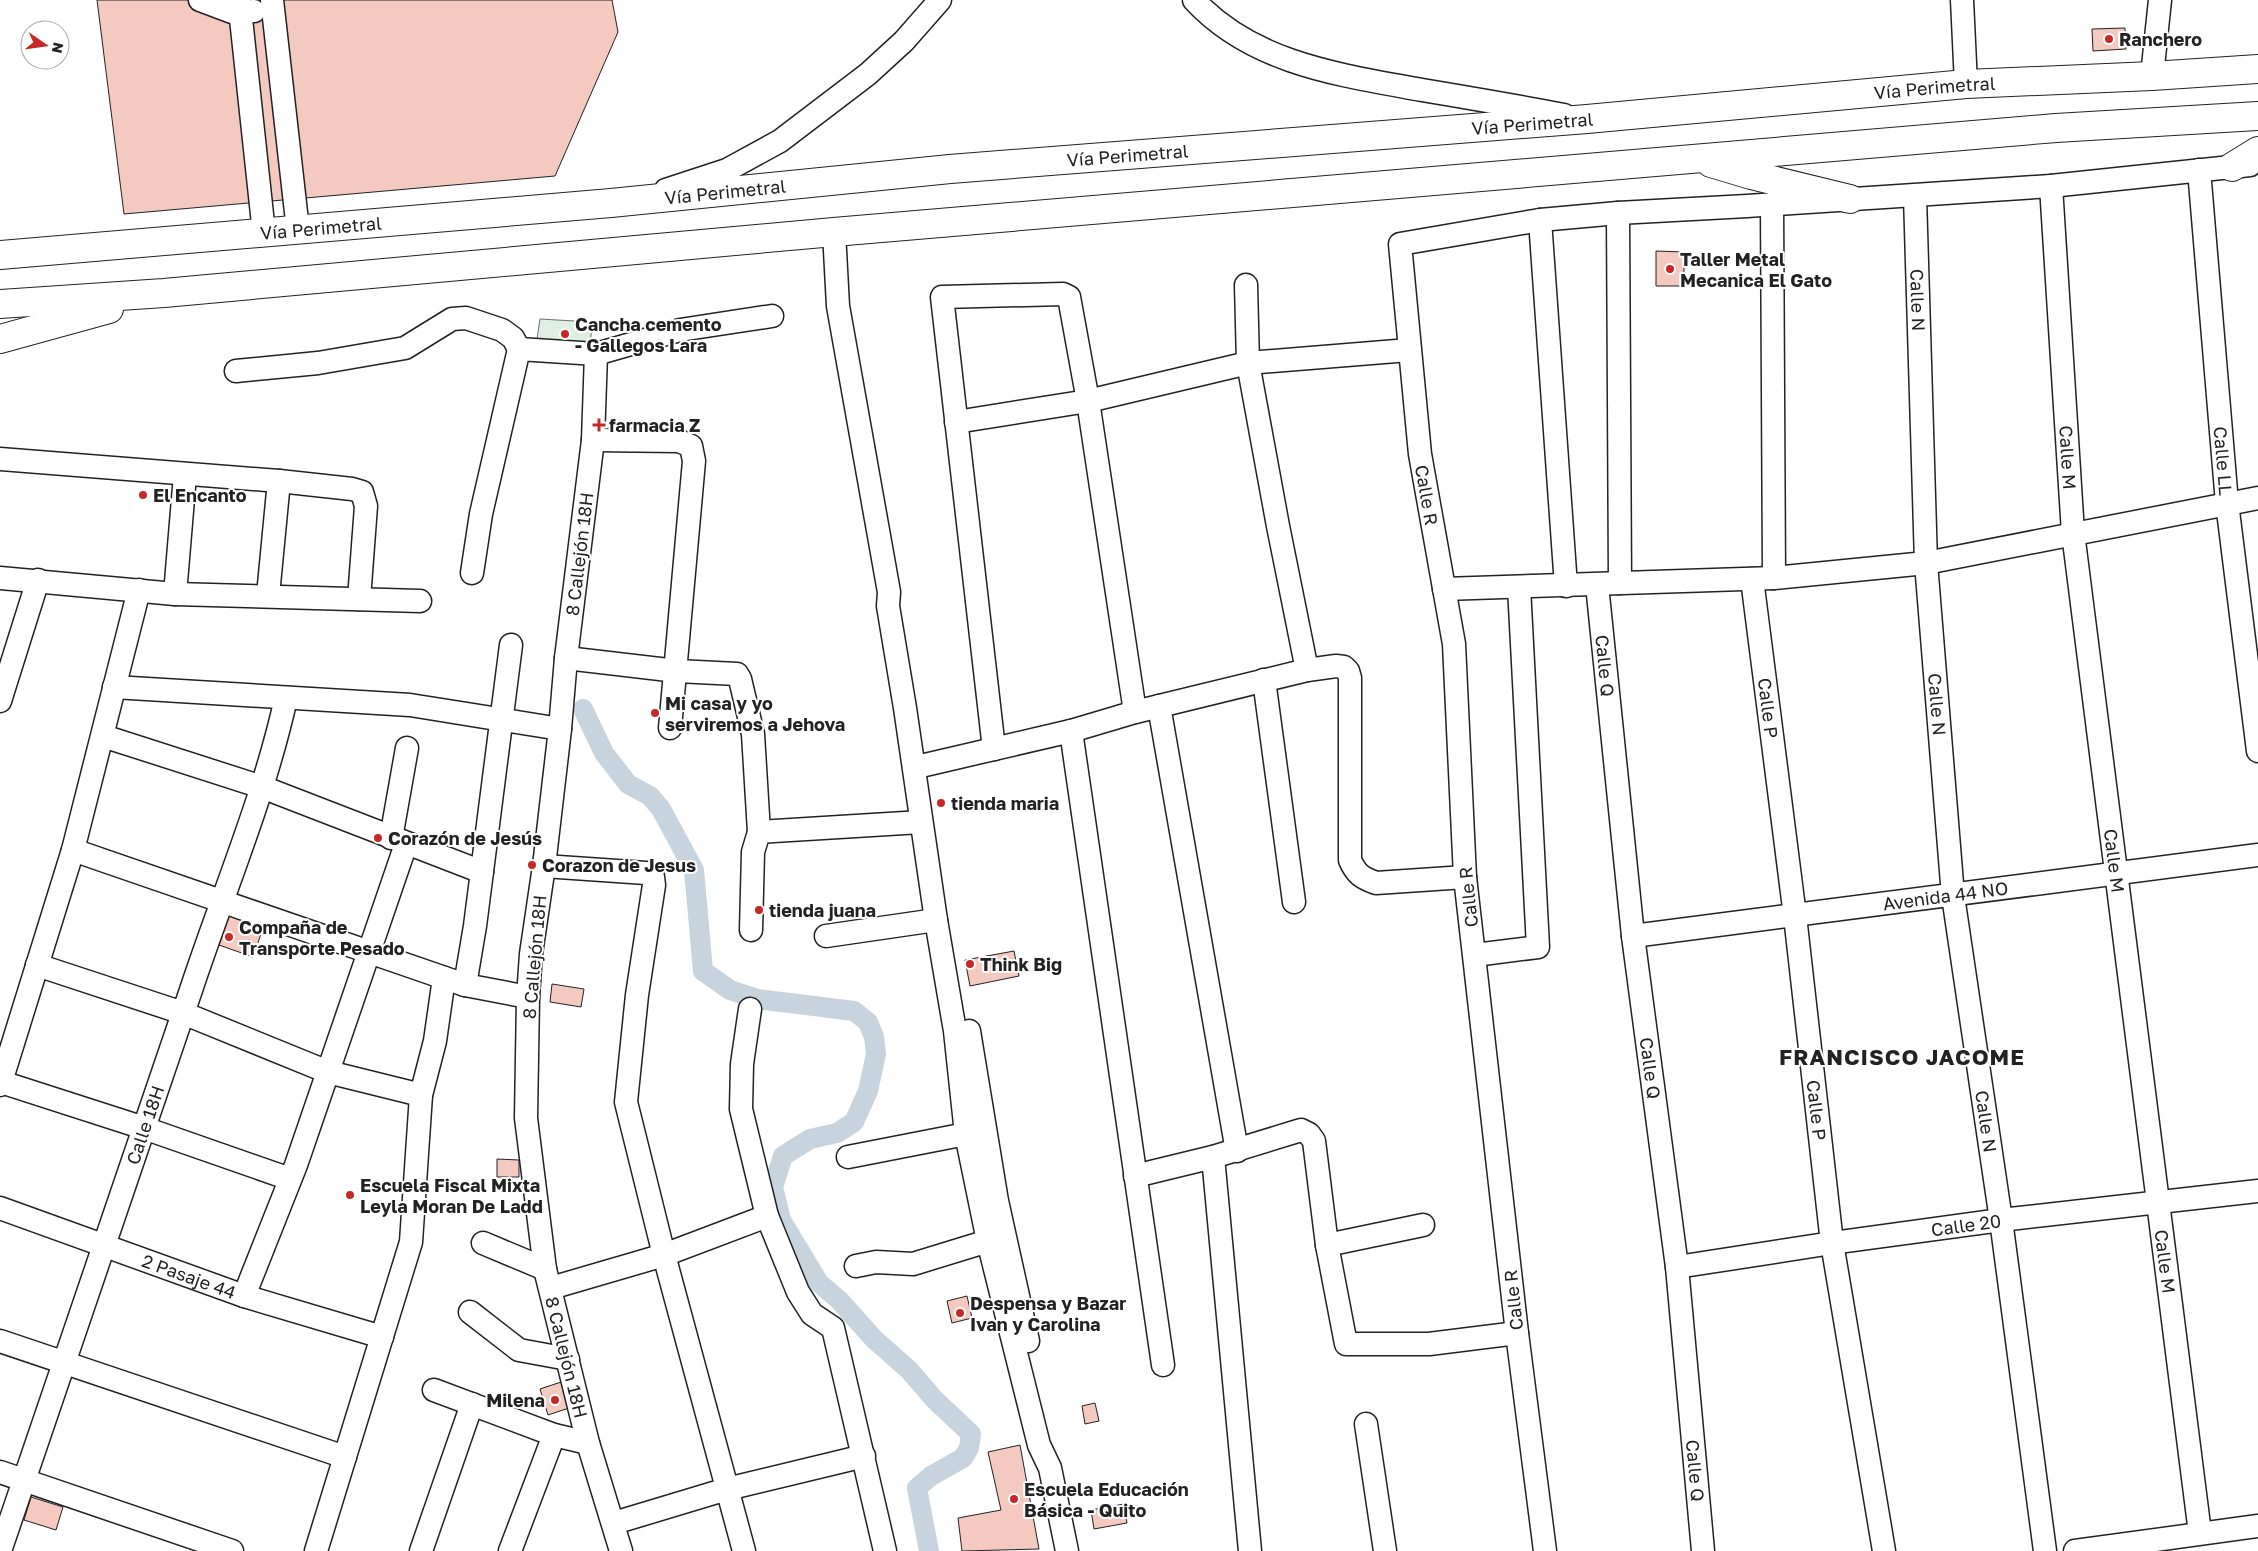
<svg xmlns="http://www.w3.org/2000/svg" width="2258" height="1551" viewBox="0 0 2258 1551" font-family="'Golos Text',sans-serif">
	<rect width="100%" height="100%" fill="#fff"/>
	<!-- green -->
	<path fill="#e0efe3" stroke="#6f6f6f" d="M540 319 592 322 590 348 536 346Z"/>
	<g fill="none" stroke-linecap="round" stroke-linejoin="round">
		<!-- canal -->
		<path stroke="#c7d3dd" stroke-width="20" d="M583 709 604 753 628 784 650 796 661 809 694 870 703 971 730 990 757 999 854 1011 868 1022 874 1037 876 1054 868 1091 854 1122 837 1133 810 1139 783 1156 773 1187 781 1220 819 1283 839 1300 874 1339 909 1370 934 1399 971 1434 969 1448 963 1458 931 1476 917 1488 929 1551"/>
	</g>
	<!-- building -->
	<g fill="#f3c9c0" stroke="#222">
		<path d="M97 0H612L618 32 555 176 124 214Z"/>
		<path d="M2125 28 2126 49 2093 51 2092 29Z"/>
		<path d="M1656 251 1684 252V286H1656Z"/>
		<path d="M229 916 263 928 253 957 219 945Z"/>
		<path d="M1014 951 1019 976 970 986 965 960Z"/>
		<path d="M552 984 584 989 581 1007 550 1002Z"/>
		<path d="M497 1159 519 1160V1177H497Z"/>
		<path d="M967 1296 972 1318 952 1323 947 1301Z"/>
		<path d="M564 1381 572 1407 548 1415 540 1389Z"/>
		<path d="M1095 1403 1099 1421 1085 1424 1082 1406Z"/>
		<path d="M1020 1445 1039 1549 962 1551 958 1518 1001 1510 988 1452Z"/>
		<path d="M31 1497 63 1507 56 1530 24 1520Z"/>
		<path d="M1124 1504 1127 1523 1094 1529 1091 1510Z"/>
	</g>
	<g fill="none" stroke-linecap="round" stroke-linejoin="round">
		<defs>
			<g id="minor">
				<path d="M200 0 232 12 254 11"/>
				<path d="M239 0 264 233"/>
				<path d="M272 0 298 230"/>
				<path d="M1194 0C1253 64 1341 75 1422 90 1470 98 1517 106 1564 115"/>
				<path d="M1962 0 1966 84"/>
				<path d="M2152 76 2160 0"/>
				<path id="s1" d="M2199 170 2227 503 2258 751"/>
				<path id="s2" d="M2051 186 2073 533 2200 1533"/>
				<path d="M666 190 727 170 780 141 868 74 904 41 940 0"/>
				<path id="s3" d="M1915 196 1926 563 1953 896 2001 1220 2045 1551"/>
				<path d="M1772 204 1774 578"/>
				<path d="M1618 213 1620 583"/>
				<path d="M1540 220 1566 586"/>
				<path d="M834 232 838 306 889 592 888 606 905 708 936 920 955 1031 966 1134 988 1241 1039 1445 1050 1468 1067 1551"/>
				<path d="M1246 285 1248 363 1278 526 1307 670"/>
				<path id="s4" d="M596 354 593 440 566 658 560 729 544 866 531 954 528 997 526 1118 545 1269 588 1443 621 1551"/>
				<path d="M236 371 318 363 405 348 452 319 466 318 502 330 513 338 519 349"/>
				<path d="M956 422 1088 401 1248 363 1409 350"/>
				<path d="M593 440 679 441 691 446 694 461 670 728"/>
				<path d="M0 459 279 481 352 489 362 492 366 506 359 599"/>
				<path d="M472 573 481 514 519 349 596 354 680 330 772 316"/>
				<path d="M0 578 175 594 420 601"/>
				<path id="s5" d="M1752 579 1795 916 1832 1243 1884 1551"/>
				<path id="s6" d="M1597 585 1633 936 1677 1267 1703 1551"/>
				<path d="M1444 589 1774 578 1926 563 2258 498"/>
				<path d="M175 594 185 475"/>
				<path d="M268 595 279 481"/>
				<path d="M566 658 677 671 737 674 740 679 753 734 759 832 921 822"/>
				<path d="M1264 680 1294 902"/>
				<path d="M114 687 410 705 560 729"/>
				<path d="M0 701 38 580"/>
				<path d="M1159 706 1237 1151"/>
				<path d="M1071 731 1163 1365"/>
				<path d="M103 736 262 787 482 872"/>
				<path d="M994 749 942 297 1063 294 1069 297 1088 401 1135 712"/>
				<path d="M925 765 1071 731 1135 712 1307 670 1336 666 1344 667 1348 671 1350 678V860C1356 874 1362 878 1376 883L1465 877"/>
				<path d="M391 838 407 748"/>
				<path d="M73 850 465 985 528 997"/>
				<path d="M544 866 646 873 653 877 654 885 637 995 626 1102 664 1255 744 1551"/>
				<path d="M751 930 753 852 759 832"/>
				<path d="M826 936 936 920"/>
				<path id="s7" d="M1633 936 2258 855"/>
				<path d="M1475 955 1538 947 1519 587"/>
				<path d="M37 965 183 1013 328 1072 421 1095"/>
				<path d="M465 985 475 926 511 645"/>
				<path d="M750 1009 742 1064 741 1109 767 1216 798 1292 812 1314 833 1328 885 1551"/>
				<path d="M969 1031 997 1201 1028 1341"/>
				<path d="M1 1082 144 1128 290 1179"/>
				<path d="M0 1085 73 850 139 590"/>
				<path d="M848 1157 966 1134"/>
				<path d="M1135 1176 1213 1157"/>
				<path id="s8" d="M0 1208 244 1296 382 1337"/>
				<path d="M483 1243 545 1269"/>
				<path d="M1327 1245 1423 1225"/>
				<path d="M856 1266 876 1262 913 1264 988 1241"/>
				<path id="s9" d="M1677 1267 1832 1243 2001 1220 2258 1191"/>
				<path d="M551 1288 664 1255 767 1216"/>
				<path d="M244 1296 296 1165 406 844"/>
				<path d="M470 1312 519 1350 568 1359"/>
				<path d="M0 1341 345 1457"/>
				<path d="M434 1390 554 1435 588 1443"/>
				<path d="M1366 1424 1385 1551"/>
				<path d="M0 1472 232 1551"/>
				<path d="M614 1523 727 1489 864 1456"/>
				<path id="s10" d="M0 1551C63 1364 127 1177 191 990 223 893 264 798 286 698"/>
				<path d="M316 1551 411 1242 421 1095 435 1041 444 978"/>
				<path d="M421 1551 472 1404"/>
				<path d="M510 1551 554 1435"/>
				<path d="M1250 1551 1213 1157 1301 1130 1309 1134 1314 1141 1327 1245 1346 1344H1429L1517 1333"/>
				<path d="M1545 1551 1517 1333 1465 877 1454 644 1420 454 1400 244 1540 220 1618 213 1747 206 2051 186 2250 165"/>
				<path d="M2075 1551 2258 1526"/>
			</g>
			<g id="highway">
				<path d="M1711 163 1751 175 1850 199"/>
				<path d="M2232 167 2258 151"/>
				<path id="s11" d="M0 255 611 203 950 169 1587 119 1966 84 2152 76 2258 69"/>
				<path d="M0 304 164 293 834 232 2056 128 2258 116"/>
				<path d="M0 339 109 309"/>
			</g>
		</defs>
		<!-- minor casing -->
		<use href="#minor" stroke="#222" stroke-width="25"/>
		<!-- highway casing -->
		<use href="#highway" stroke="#222" stroke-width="30"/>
		<!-- minor -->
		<use href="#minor" stroke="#fff" stroke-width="22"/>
		<!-- highway -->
		<use href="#highway" stroke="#fff" stroke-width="28"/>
	</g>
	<!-- markers -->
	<g fill="#c62828" stroke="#fff" stroke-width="2">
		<circle cx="2109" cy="39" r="5"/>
		<circle cx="1670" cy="269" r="5"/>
		<circle cx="565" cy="334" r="5"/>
		<path d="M596.5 417.5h5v5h5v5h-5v5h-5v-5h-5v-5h5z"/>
		<circle cx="143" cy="495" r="5"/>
		<circle cx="655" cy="713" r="5"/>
		<circle cx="941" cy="803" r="5"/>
		<circle cx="378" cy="838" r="5"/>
		<circle cx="532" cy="865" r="5"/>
		<circle cx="759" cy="910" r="5"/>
		<circle cx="229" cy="937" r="5"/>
		<circle cx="970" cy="964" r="5"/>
		<circle cx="350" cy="1195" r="5"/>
		<circle cx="960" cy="1313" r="5"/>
		<circle cx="555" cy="1400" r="5"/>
		<circle cx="1014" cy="1499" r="5"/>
	</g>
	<g text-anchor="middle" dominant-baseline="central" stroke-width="4" stroke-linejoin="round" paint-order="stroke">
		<!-- poi labels -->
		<g font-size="18" font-weight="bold" fill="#222" stroke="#fff" text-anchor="start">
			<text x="2119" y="39">Ranchero</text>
			<text x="1680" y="259">Taller Metal<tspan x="1680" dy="21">Mecanica El Gato</tspan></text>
			<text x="575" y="324">Cancha cemento<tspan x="575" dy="21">- Gallegos Lara</tspan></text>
			<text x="609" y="425">farmacia Z</text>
			<text x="153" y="495">El Encanto</text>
			<text x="665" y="703">Mi casa y yo<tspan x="665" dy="21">serviremos a Jehova</tspan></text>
			<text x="951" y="803">tienda maria</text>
			<text x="388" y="838">Corazón de Jesús</text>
			<text x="542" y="865">Corazon de Jesus</text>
			<text x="769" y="910">tienda juana</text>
			<text x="239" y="927">Compaña de<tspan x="239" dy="21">Transporte Pesado</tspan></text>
			<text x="980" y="964">Think Big</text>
			<text x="360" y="1185">Escuela Fiscal Mixta<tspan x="360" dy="21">Leyla Moran De Ladd</tspan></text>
			<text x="970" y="1303">Despensa y Bazar<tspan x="970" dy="21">Ivan y Carolina</tspan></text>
			<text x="545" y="1400" text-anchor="end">Milena</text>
			<text x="1024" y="1489">Escuela Educación<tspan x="1024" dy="21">Básica - Quito</tspan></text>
		</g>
		<!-- street labels -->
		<g font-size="18" fill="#222" stroke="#fff">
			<text stroke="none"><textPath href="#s11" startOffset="1942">Vía Perimetral</textPath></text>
			<text stroke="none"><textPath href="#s11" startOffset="1538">Vía Perimetral</textPath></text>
			<text stroke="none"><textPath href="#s11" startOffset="1132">Vía Perimetral</textPath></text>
			<text stroke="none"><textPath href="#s11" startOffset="728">Vía Perimetral</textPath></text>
			<text stroke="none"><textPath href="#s11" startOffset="322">Vía Perimetral</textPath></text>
			<text stroke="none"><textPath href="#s3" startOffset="104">Calle N</textPath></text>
			<text stroke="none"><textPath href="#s2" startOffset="272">Calle M</textPath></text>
			<text stroke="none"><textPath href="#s1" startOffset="292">Calle LL</textPath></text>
			<text transform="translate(1427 495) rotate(80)">Calle R</text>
			<text transform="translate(579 554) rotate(-83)">8 Callejón 18H</text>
			<text stroke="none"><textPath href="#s6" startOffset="81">Calle Q</textPath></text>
			<text stroke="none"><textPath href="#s3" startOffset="509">Calle N</textPath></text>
			<text stroke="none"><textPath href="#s5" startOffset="130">Calle P</textPath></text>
			<text stroke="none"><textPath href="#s2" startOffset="678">Calle M</textPath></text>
			<text transform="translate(1468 897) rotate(-96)">Calle R</text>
			<text stroke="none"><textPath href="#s7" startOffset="315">Avenida 44 NO</textPath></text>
			<text transform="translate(534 957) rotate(-85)">8 Callejón 18H</text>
			<text stroke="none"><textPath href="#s6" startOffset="486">Calle Q</textPath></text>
			<text stroke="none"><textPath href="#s5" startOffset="535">Calle P</textPath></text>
			<text stroke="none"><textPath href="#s3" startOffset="929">Calle N</textPath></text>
			<text stroke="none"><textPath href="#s10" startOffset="450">Calle 18H</textPath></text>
			<text stroke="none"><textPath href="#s9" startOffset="292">Calle 20</textPath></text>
			<text stroke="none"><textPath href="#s2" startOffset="1082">Calle M</textPath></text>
			<text stroke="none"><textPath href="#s8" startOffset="201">2 Pasaje 44</textPath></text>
			<text transform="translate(1513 1300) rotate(-96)">Calle R</text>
			<text stroke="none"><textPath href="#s4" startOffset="1011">8 Callejón 18H</textPath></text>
			<text stroke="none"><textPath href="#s6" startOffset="891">Calle Q</textPath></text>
		</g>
		<!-- district labels -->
		<g font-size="22" font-weight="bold" letter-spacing="1" fill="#222" stroke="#fff">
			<text x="1902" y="1056">FRANCISCO JACOME</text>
		</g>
	</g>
	<!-- north arrow -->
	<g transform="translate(45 45) rotate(103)"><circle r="24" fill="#ffffff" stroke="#a7a7a7"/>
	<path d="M0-4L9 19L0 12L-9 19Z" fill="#c62828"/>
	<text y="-8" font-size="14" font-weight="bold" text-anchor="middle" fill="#222222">N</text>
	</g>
</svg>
